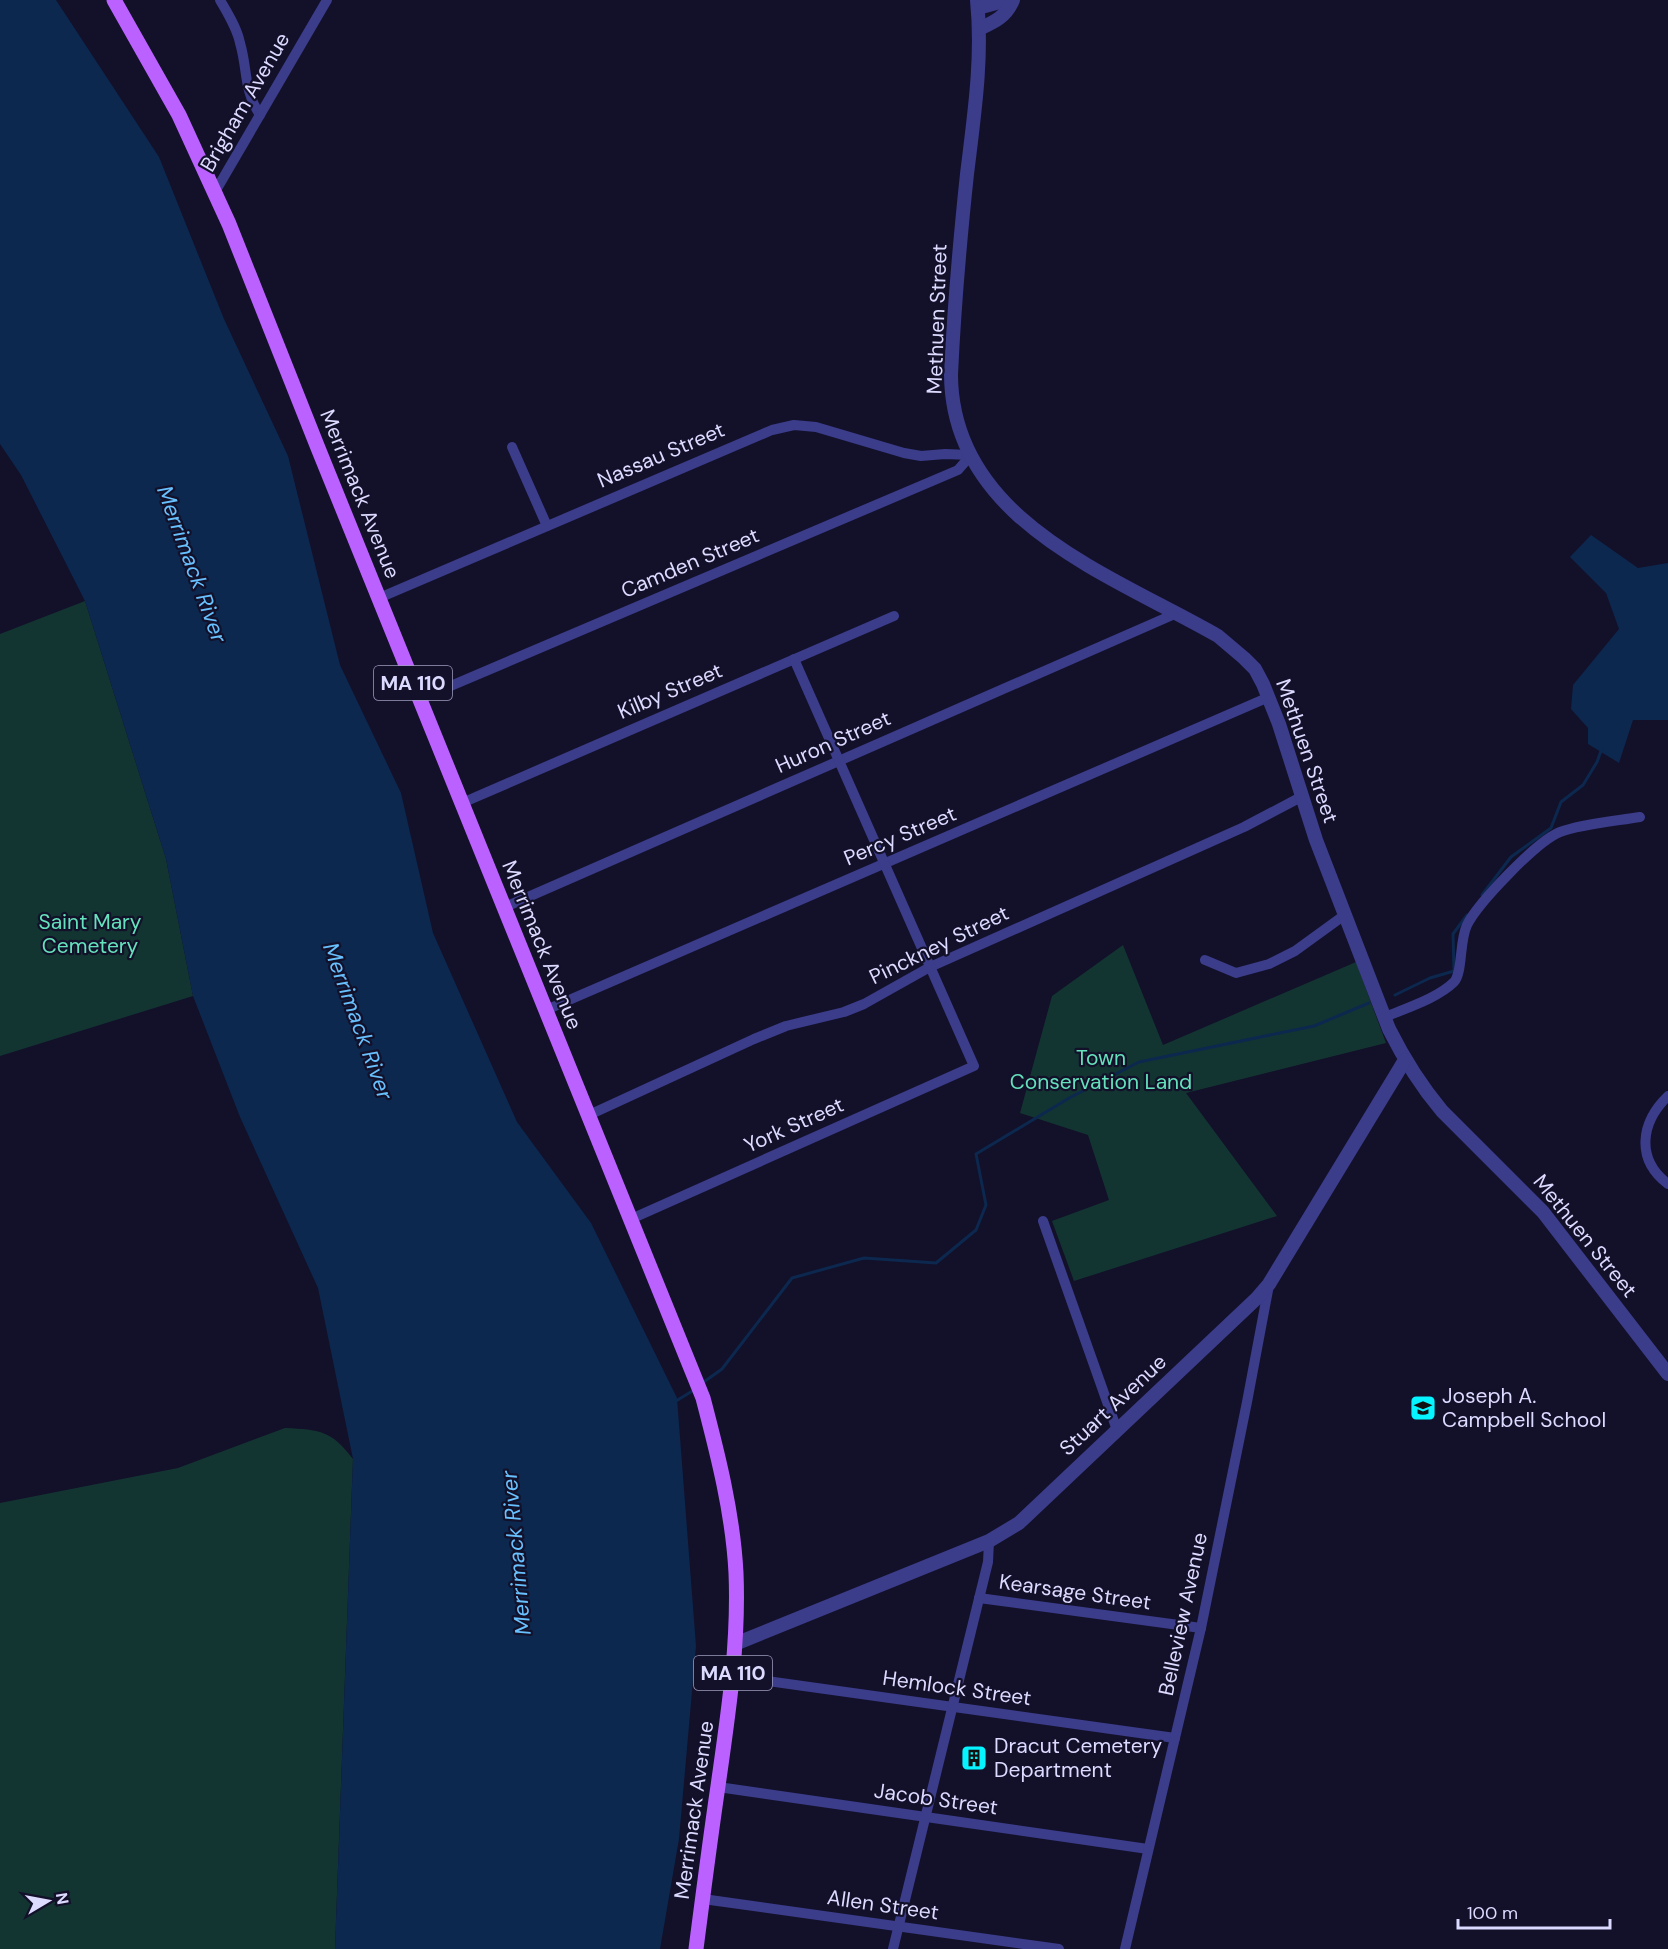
<svg xmlns="http://www.w3.org/2000/svg" width="1668" height="1949" viewBox="0 0 1668 1949" font-family="'DM Sans',sans-serif">
	<rect width="100%" height="100%" fill="#13102a"/>
	<!-- green -->
	<g fill="#133532">
		<path d="M85 601 166 859 193 996 0 1056V634Z"/>
		<path d="M1123 945 1163 1045 1356 962 1386 1043 1186 1093 1277 1216 1074 1281 1052 1221 1109 1200 1088 1135 1020 1113 1052 996Z"/>
		<path d="M285 1428C320 1430 331 1430 353 1459L335 1949H0V1503L178 1468Z"/>
	</g>
	<!-- water -->
	<g fill="#0c284e">
		<path d="M0 0H56L159 157 224 319 288 456 340 665 401 793 433 933 517 1122 591 1223 677 1398 696 1646 679 1839 660 1949H335L353 1459 318 1288 240 1117 193 996 166 859 85 601 21 475 0 444Z"/>
		<path d="M1591 535 1638 568 1668 563V720H1633L1619 763 1588 744V728L1571 709 1573 685 1619 629 1606 593 1570 557Z"/>
	</g>
	<g fill="none" stroke-linecap="round" stroke-linejoin="round">
		<!-- stream -->
		<g stroke="#0c284e" stroke-width="3">
			<path d="M1482 895 1511 857 1551 828 1561 802 1583 785 1597 762 1602 748"/>
			<path d="M1395 995 1430 978 1454 971 1453 934 1467 915"/>
			<path d="M701 1384 722 1369 792 1278 864 1258 936 1263 976 1230 986 1205 976 1154 1071 1097 1139 1062 1314 1026 1369 1003"/>
			<path d="M676 1401 694 1390"/>
		</g>
		<!-- minor -->
		<g stroke="#3b3c8a" stroke-width="10">
			<path d="M220 0C228 14 237 28 240 43 248 70 243 89 260 115"/>
			<path d="M215 192 327 0"/>
			<path d="M512 447 547 526"/>
			<path d="M379 598 772 430 794 425 816 427 904 453 921 456 945 454 971 455"/>
			<path d="M420 699 958 470 971 455"/>
			<path d="M462 803 894 616"/>
			<path d="M505 907 1177 613"/>
			<path d="M1205 960 1236 973 1269 964 1295 951 1346 914"/>
			<path d="M546 1010 1269 697"/>
			<path d="M1385 1017C1406 1008 1438 998 1454 982 1463 972 1459 942 1467 925 1478 903 1537 841 1560 832 1582 824 1616 821 1640 817"/>
			<path d="M1668 1096C1641 1122 1635 1159 1668 1184"/>
			<path d="M589 1115 754 1039 786 1026 844 1012 864 1004 930 967 1244 827 1301 797"/>
			<path d="M631 1219 974 1066 794 659"/>
			<path d="M1043 1221 1117 1430"/>
			<path d="M979 1598 1201 1628"/>
			<path d="M732 1676 1175 1738"/>
			<path d="M718 1787 1148 1849"/>
			<path d="M703 1899 1059 1949"/>
			<path d="M893 1949 988 1562 989 1541"/>
			<path d="M1125 1949 1201 1628 1247 1402 1269 1285"/>
		</g>
		<!-- tertiary -->
		<g stroke="#3b3c8a" stroke-width="14">
			<path d="M977 0C983 58 974 116 967 174 960 240 954 308 951 375 952 521 1112 575 1218 636L1244 658 1255 669 1263 684 1279 724 1316 840 1389 1029C1404 1059 1421 1086 1442 1111L1543 1212 1668 1374"/>
			<path d="M978 8 1007 0"/>
			<path d="M979 29C994 22 1006 17 1013 0"/>
			<path d="M735 1644 989 1541 1019 1523 1257 1298 1269 1284 1405 1060"/>
		</g>
		<!-- primary -->
		<path stroke="#bb61ff" stroke-width="15" d="M114 0 179 115 229 224 318 448 703 1398C718 1455 733 1514 736 1573 739 1645 728 1715 718 1786 710 1840 703 1895 696 1949"/>
	</g>
	<!-- icons -->
	<defs>
		<symbol id="school-square" viewBox="-11 -11 22 22"><rect x="-9" y="-9" width="18" height="18" rx="4" fill="#06f4ff" stroke="#13102a"/><path d="M0-5L7-2L0 1L-7-2ZM-4 1L0 2.5L4 1V4Q0 6-4 4Z" fill="#111"/></symbol>
		<symbol id="building-square" viewBox="-11 -11 22 22"><rect x="-9" y="-9" width="18" height="18" rx="4" fill="#06f4ff" stroke="#13102a"/><path d="M-4-6H4V6H1V3H-1V6H-4ZM-2.5-4.3h1.7v1.8h-1.7ZM.8-4.3h1.7v1.8H.8ZM-2.5-1h1.7V.8h-1.7ZM.8-1h1.7V.8H.8Z" fill="#111"/></symbol>
	</defs>
	<g fill-rule="evenodd">
		<use href="#school-square" x="1408" y="1393" width="30" height="30"/>
		<use href="#building-square" x="959" y="1743" width="30" height="30"/>
	</g>
	<g text-anchor="middle" dominant-baseline="central" stroke-width="4.5" stroke-linejoin="round" paint-order="stroke">
		<!-- shield labels -->
		<g fill="#13102a" stroke="#a09dbf" stroke-width="1.5">
			<rect x="374" y="666" width="78" height="34" rx="4.5"/>
			<rect x="694" y="1656" width="78" height="34" rx="4.5"/>
		</g>
		<g font-size="20" font-weight="bold" fill="#dcdaff">
			<text x="413" y="683">MA 110</text>
			<text x="733" y="1673">MA 110</text>
		</g>
		<!-- street labels -->
		<g font-size="21" fill="#dcdaff" stroke="#13102a">
			<text transform="translate(245 102) rotate(-60)">Brigham Avenue</text>
			<text transform="translate(937 319) rotate(-88)">Methuen Street</text>
			<text transform="translate(661 455) rotate(-23)">Nassau Street</text>
			<text transform="translate(360 494) rotate(68)">Merrimack Avenue</text>
			<text transform="translate(690 563) rotate(-23)">Camden Street</text>
			<text transform="translate(670 691) rotate(-23)">Kilby Street</text>
			<text transform="translate(833 742) rotate(-24)">Huron Street</text>
			<text transform="translate(1307 751) rotate(71)">Methuen Street</text>
			<text transform="translate(900 836) rotate(-23)">Percy Street</text>
			<text transform="translate(542 945) rotate(68)">Merrimack Avenue</text>
			<text transform="translate(939 945) rotate(-26)">Pinckney Street</text>
			<text transform="translate(794 1125) rotate(-24)">York Street</text>
			<text transform="translate(1585 1236) rotate(51)">Methuen Street</text>
			<text transform="translate(1113 1405) rotate(-43)">Stuart Avenue</text>
			<text transform="translate(1075 1592) rotate(8)">Kearsage Street</text>
			<text transform="translate(1183 1614) rotate(-78)">Belleview Avenue</text>
			<text transform="translate(957 1688) rotate(8)">Hemlock Street</text>
			<text transform="translate(936 1799) rotate(8)">Jacob Street</text>
			<text transform="translate(694 1810) rotate(-82)">Merrimack Avenue</text>
			<text transform="translate(883 1905) rotate(8)">Allen Street</text>
		</g>
		<!-- park labels -->
		<g font-size="21" fill="#63e2bb" stroke="#13102a">
			<text x="90" y="922">Saint Mary<tspan x="90" dy="24">Cemetery</tspan></text>
			<text x="1101" y="1058">Town<tspan x="1101" dy="24">Conservation Land</tspan></text>
		</g>
		<!-- poi labels -->
		<g font-size="21" fill="#dcdaff" stroke="#13102a" text-anchor="start">
			<text x="1442" y="1396">Joseph A.<tspan x="1442" dy="24">Campbell School</tspan></text>
			<text x="994" y="1746">Dracut Cemetery<tspan x="994" dy="24">Department</tspan></text>
		</g>
		<!-- water labels -->
		<g font-size="22" font-style="italic" fill="#68c1ff" stroke="#13102a">
			<text transform="translate(192 564) rotate(70)">Merrimack River</text>
			<text transform="translate(358 1021) rotate(70)">Merrimack River</text>
			<text transform="translate(516 1553) rotate(-95)">Merrimack River</text>
		</g>
	</g>
	<!-- north arrow -->
	<g transform="translate(48 1901) rotate(80)" stroke="#13102a" stroke-width="4.5" paint-order="stroke">
	<path d="M0-4.5L10 22L0 15L-10 22Z" fill="#dcdaff"/>
	<text y="-9" font-size="16" font-weight="bold" text-anchor="middle" fill="#dcdaff">N</text>
	</g>
	<!-- scale -->
	<path d="M1458 1919v9h152v-9" fill="none" stroke="#dcdaff" stroke-width="3"/>
	<text x="1467" y="1919" font-size="18" fill="#dcdaff" stroke="#13102a" stroke-width="4.5" paint-order="stroke">100 m</text>
</svg>
